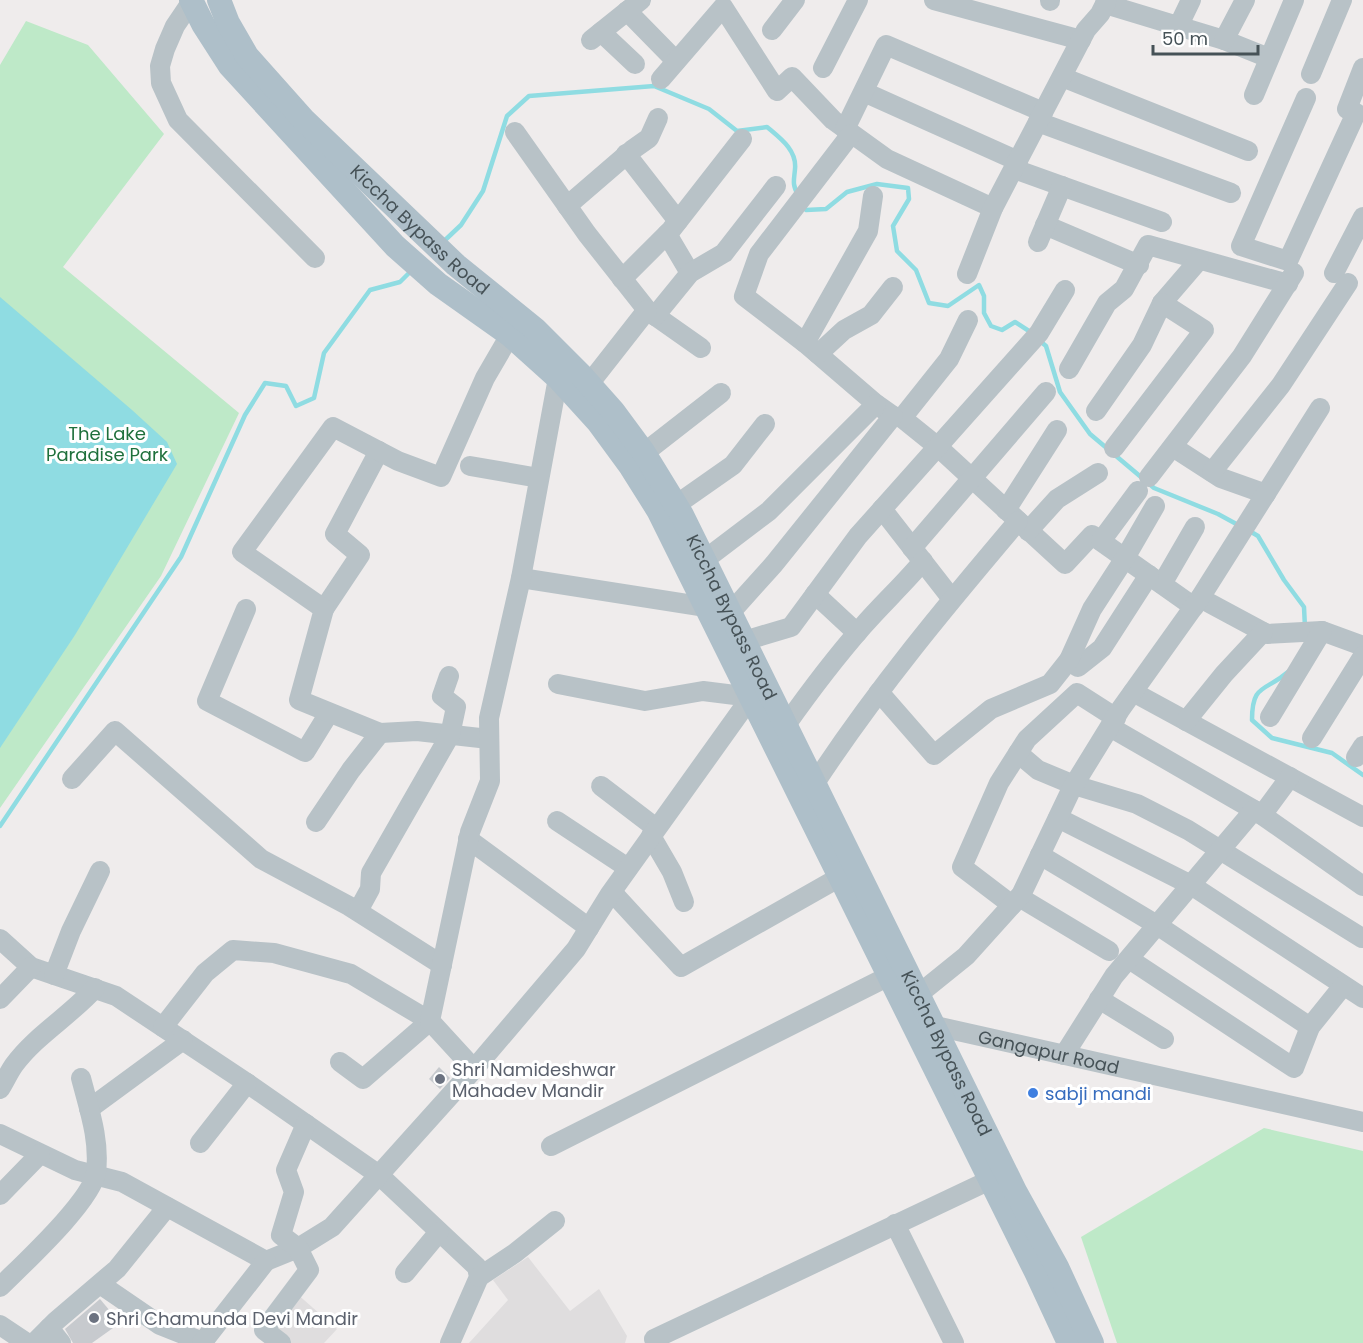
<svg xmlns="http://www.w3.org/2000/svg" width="1363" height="1343" viewBox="0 0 1363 1343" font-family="Poppins,sans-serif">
	<rect width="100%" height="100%" fill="#efecec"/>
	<!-- education -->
	<g fill="#dfddde">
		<path d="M528 1257 570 1311 599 1289 627 1336 625 1343H469L508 1300 493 1280Z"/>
		<path d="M296 1293 337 1329 324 1343H287L270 1329Z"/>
	</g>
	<!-- green -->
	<g fill="#bee9c8">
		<path d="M26 21 88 45 164 134 63 267 239 413 161 576 0 808V65Z"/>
		<path d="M1264 1128 1363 1151V1343H1117L1081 1237Z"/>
	</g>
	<!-- water -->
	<path fill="#8fdce2" d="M0 297 132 410 167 442 177 464 75 635 0 748Z"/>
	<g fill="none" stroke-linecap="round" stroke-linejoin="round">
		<!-- stream -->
		<g stroke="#8fdce2" stroke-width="4.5">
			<path d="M803 206 806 210 826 209 847 192 877 184 908 188 909 199 893 226 897 251 916 270 929 303 948 306 979 285 984 296V313L991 326 1002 330 1015 322 1032 333"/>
			<path d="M442 243 461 225 483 191 507 116 529 96 654 86 709 109 737 131 767 127C780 138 797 150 795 169 794 181 792 184 798 195"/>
			<path d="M1040 341 1046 346 1060 392 1090 434 1154 488 1218 514 1240 526"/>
			<path d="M1248 530 1258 536 1284 580 1304 607 1305 628"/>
			<path d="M1288 672C1265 692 1252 683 1252 720L1272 738 1332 753 1363 775"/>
			<path d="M0 826 181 557 245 415 265 383 286 386 296 406 314 398 324 353 370 290 400 282 411 271"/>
		</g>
	</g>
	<!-- building -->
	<g fill="#c7cace">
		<path d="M439 1067 450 1078 440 1089 429 1079Z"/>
		<path d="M100 1299 120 1323 92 1343H73L65 1329Z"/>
	</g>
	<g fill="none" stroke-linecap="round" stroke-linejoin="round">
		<!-- minor -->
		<g stroke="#b8c2c7" stroke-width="20">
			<path d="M934 0 1081 40"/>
			<path d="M192 1 175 26 165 49 160 66 161 83 178 120 315 258"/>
			<path d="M1050 1V0"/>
			<path d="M1105 4 1224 40 1269 58"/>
			<path d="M627 11 676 61"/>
			<path d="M1178 27 1191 0"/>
			<path d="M772 30 795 0"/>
			<path d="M601 32 635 64"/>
			<path d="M591 40 641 0"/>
			<path d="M1224 40 1245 0"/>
			<path d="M823 68 858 0"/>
			<path d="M1311 74 1342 0"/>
			<path d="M1062 77 1248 151"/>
			<path d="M661 79 723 7 777 91 792 77 833 120 887 159 993 208"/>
			<path d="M864 92 1018 161"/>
			<path d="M1254 95 1294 0"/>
			<path d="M1306 98 1241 246 1288 261 1356 113 1347 109 1363 68"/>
			<path d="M1038 122 1231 193"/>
			<path d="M845 129 886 45 1043 112"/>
			<path d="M515 132 587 234 647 310 701 348"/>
			<path d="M851 134 759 254 744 296 805 343 876 404 893 416 902 418 938 447 1065 564 1092 535 1194 607"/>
			<path d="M626 154 678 221"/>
			<path d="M1014 169 1162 222"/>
			<path d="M567 206 632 150 649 138 658 118"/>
			<path d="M1045 225 1139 265"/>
			<path d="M667 234 690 273"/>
			<path d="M1038 242 1062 186"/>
			<path d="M1334 273 1363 217"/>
			<path d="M967 274 993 208 1086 30 1100 14 1107 0"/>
			<path d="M622 279 671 230 742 139"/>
			<path d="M655 316 690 273 724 253 776 186"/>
			<path d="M805 343 868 231 873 196"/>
			<path d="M818 354 844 330 871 315 893 287"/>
			<path d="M1069 369 1107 303 1124 289 1148 245 1288 284"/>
			<path d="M589 384 647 310"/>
			<path d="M1096 411 1142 345 1162 303 1199 260"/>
			<path d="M902 418 949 359 968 320"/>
			<path d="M1173 447 1221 478 1266 494"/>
			<path d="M1114 448 1204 330 1162 303"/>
			<path d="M644 453 721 393"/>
			<path d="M470 466 539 478"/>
			<path d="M1212 472 1281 385 1348 283"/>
			<path d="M1149 477 1242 356 1294 273"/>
			<path d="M676 505 733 465 765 424"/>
			<path d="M882 509 952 599"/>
			<path d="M1006 510 1057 430"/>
			<path d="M1028 531 1057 499 1098 473"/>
			<path d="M1101 541 1138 491"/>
			<path d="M912 548 1046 392"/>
			<path d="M703 561 769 511 876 404"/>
			<path d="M521 578 706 607"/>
			<path d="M1162 584 1195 527"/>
			<path d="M815 594 857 633"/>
			<path d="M1200 598 1267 634 1322 631 1363 646"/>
			<path d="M246 609 207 701 305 752 329 713"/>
			<path d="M324 609 360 555 335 534 379 451"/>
			<path d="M730 613 774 564 893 416"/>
			<path d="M744 641 791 627 858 536 1039 333 1065 290"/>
			<path d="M1069 660 1078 667 1102 648 1149 575"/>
			<path d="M879 692 934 755 991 709 1050 684 1069 660 1092 609 1125 558 1155 506"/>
			<path d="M1133 692 1363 817"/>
			<path d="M1270 717 1322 631"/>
			<path d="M1186 721 1224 674 1263 632"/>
			<path d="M786 725C810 691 835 658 863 626 882 604 904 584 923 561"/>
			<path d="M1110 727 1254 810"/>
			<path d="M1312 738 1363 656"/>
			<path d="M489 739 417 731 380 733 299 700 324 609 242 552 333 427 398 461 441 477 485 378 510 335"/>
			<path d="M1018 753 1038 770 1074 785 1137 804 1188 830 1362 938"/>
			<path d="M1356 757 1363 746"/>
			<path d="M72 779 115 731 261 859 349 906 442 965"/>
			<path d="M815 783C876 690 946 606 1018 521"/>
			<path d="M601 786 656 828"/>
			<path d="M1262 815 1363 886"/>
			<path d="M1058 818 1191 885 1363 998"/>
			<path d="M557 821 628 868"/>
			<path d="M316 822 351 770 380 733"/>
			<path d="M651 836 672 872 684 902"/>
			<path d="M468 839 589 928"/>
			<path d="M1040 855 1157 925 1310 1027"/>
			<path d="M612 892 681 967 840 877"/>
			<path d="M1019 897 1109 951"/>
			<path d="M1012 905 962 867 999 783 1027 739 1077 693 1116 718"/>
			<path d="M358 911 370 889 371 873 450 735 456 707 442 696 449 676"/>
			<path d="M0 939 31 967 116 996 247 1083 379 1175 477 1267 479 1277 450 1343"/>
			<path d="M1129 959 1294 1068 1310 1027 1343 986"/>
			<path d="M54 975 71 931 100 871"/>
			<path d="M0 999 31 967"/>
			<path d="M1099 999 1164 1039"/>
			<path d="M909 1002 966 956 1021 895 1072 788 1120 710 1200 598 1320 408"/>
			<path id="s1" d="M922 1023 1363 1122"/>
			<path d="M163 1027 205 973 233 950 274 953 351 974 430 1021 363 1079 340 1062"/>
			<path d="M1064 1055 1114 976 1254 810 1262 815 1290 777"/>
			<path d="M474 1069 430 1021 470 832 490 781 489 718 521 578 558 378"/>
			<path d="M0 1089C5 1081 9 1072 14 1065 36 1035 70 1016 95 988"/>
			<path d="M89 1109 183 1040"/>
			<path d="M0 1134 75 1170 122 1182 266 1261 298 1248 332 1227 474 1069 576 949 610 894 751 697 703 691 645 701 558 684"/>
			<path d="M200 1143 247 1083"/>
			<path d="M551 1146 889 976"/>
			<path d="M0 1195 40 1154"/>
			<path d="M895 1224 954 1343"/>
			<path d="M405 1273 439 1232"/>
			<path d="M479 1277 515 1253 555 1221"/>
			<path d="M100 1284 160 1325 203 1342"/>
			<path d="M0 1287C22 1265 93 1200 96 1172 100 1140 89 1109 81 1078"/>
			<path d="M0 1325 27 1343"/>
			<path d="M49 1328 61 1343"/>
			<path d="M34 1343 56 1321 117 1269 167 1207"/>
			<path d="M202 1343 266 1261"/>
			<path d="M281 1343 264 1330 309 1270 298 1248 281 1235 294 1192 286 1170 306 1124"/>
			<path d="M656 1343 654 1339 990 1180"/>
		</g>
		<!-- major -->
		<g stroke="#aebfc9" stroke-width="24">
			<path d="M191 0 203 24 230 66 395 246 438 284 510 335 558 378 598 422 631 467 658 510 1036 1272 1069 1343"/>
			<path id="s2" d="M219 0 228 23 247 56 304 120 456 265 535 329 581 375 613 411 644 453 682 515 1015 1191 1057 1267 1092 1343"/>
		</g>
	</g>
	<!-- markers -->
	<g fill="#6b7280" stroke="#fff" stroke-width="2">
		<circle cx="440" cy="1079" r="6"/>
		<circle cx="94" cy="1318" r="6"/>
	</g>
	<circle fill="#3f7fe0" stroke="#fff" stroke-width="2" cx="1033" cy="1093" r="6"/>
	<g text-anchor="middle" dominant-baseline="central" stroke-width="6" stroke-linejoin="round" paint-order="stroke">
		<!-- street labels -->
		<g font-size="18" fill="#465257" stroke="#fff">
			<text stroke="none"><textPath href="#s2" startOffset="308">Kiccha Bypass Road</textPath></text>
			<text stroke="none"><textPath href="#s2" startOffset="812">Kiccha Bypass Road</textPath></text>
			<text stroke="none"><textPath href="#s1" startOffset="130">Gangapur Road</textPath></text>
			<text stroke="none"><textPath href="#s2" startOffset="1298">Kiccha Bypass Road</textPath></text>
		</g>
		<!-- park labels -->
		<g font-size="18" fill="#1f703c" stroke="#fff">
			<text x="107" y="433">The Lake<tspan x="107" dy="21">Paradise Park</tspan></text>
		</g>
		<!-- worship labels -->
		<g font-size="18" fill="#5b616d" stroke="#fff" text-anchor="start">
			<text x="452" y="1069">Shri Namideshwar<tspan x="452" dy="21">Mahadev Mandir</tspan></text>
			<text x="106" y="1318">Shri Chamunda Devi Mandir</text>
		</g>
		<!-- shop labels -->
		<g font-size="18" fill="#366cbe" stroke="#fff" text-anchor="start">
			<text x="1045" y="1093">sabji mandi</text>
		</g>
	</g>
	<!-- scale -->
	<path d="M1153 45v9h105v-9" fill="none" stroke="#465257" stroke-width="3"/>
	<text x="1162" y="45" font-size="18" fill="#465257" stroke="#ffffff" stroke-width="4.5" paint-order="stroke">50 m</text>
</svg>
